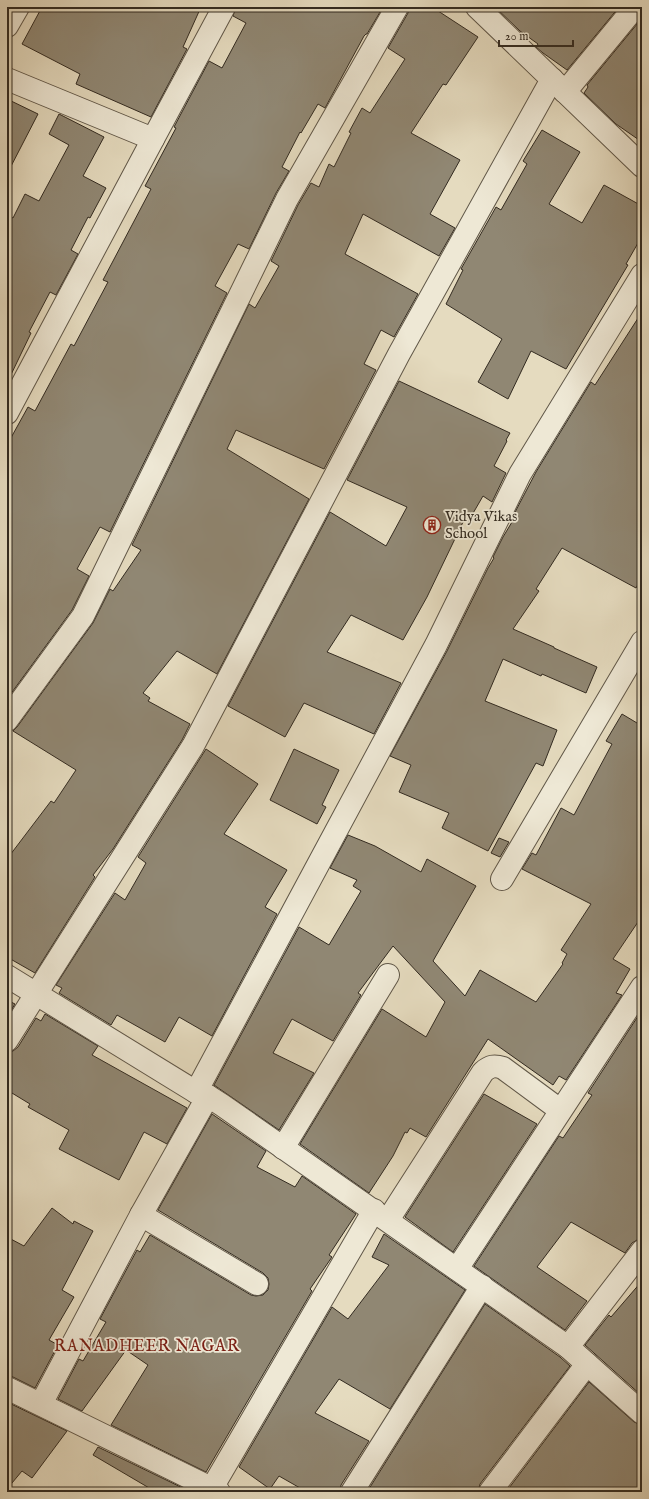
<svg xmlns="http://www.w3.org/2000/svg" width="649" height="1499" viewBox="0 0 649 1499" font-family="'IM FELL English',serif">
	<rect width="100%" height="100%" fill="#e5dbbf"/>
	<filter id="stains"><feTurbulence type="fractalNoise" baseFrequency=".005" numOctaves="4"/><feColorMatrix values="0 0 0 0 .2 0 0 0 0 .09 0 0 0 0 .02 0 0 0 .5 -.17"/></filter>
	<radialGradient id="worn" r=".72"><stop offset=".6" stop-color="#630" stop-opacity="0"/><stop offset="1" stop-color="#630" stop-opacity=".3"/></radialGradient>
	<!-- building -->
	<g fill="#908773" stroke="#332b21">
		<path d="M42 7H201L183 47 187 49 151 117 76 84 80 74 22 44Z"/>
		<path d="M236 7H383L367 34H366L364 36 325 108 318 104 301 133 300 132 282 167 289 171 276 193 249 249 238 244 215 286 227 293 110 532 100 527 77 569 89 576 72 610 7 699V445L28 407 35 411 71 344 74 346 108 282 103 280 151 189 145 186 176 128 174 127 209 61 222 68 246 23 233 16Z"/>
		<path d="M409 7H432L478 37 446 85 443 84 411 133 460 160 430 214 455 228 439 256 363 214 345 254 418 294 394 337 381 330 364 364 376 370 324 469 236 430 227 449 309 499 217 674 177 651 143 693 150 698 148 701 190 724 182 740 113 849 93 875 95 877 35 973 7 957V859L51 801 54 803 76 770 13 731 17 727 93 623 110 589 113 591 141 550 132 545 249 304 255 308 279 266 271 261 298 205 311 183 319 187 329 164 334 167 351 133 349 132 362 108 370 113 405 59 388 48 408 13Z"/>
		<path d="M495 7H619L567 70 543 53 536 47 538 44 520 31Z"/>
		<path d="M642 18V142L616 124 584 93 588 87 587 85Z"/>
		<path d="M7 99 38 114 7 174Z"/>
		<path d="M59 114 104 137 83 176 106 188 90 218 88 217 71 250 78 254 56 295 50 292 29 332 31 333 7 383V215L13 218 25 194 39 201 69 145 49 134Z"/>
		<path d="M542 130 580 152 549 204 582 223 604 185 642 206V236L626 264 628 265 566 369 531 351 508 399 478 382 502 339 446 304 463 270 461 269 496 207 501 210 527 164 523 161Z"/>
		<path d="M642 312V577L636 588 562 548 536 589 539 591 513 629 554 647V648L597 667 586 693 542 674 541 676 503 659 485 701 557 730 543 766 536 763 488 851 442 828 449 813 399 792 411 765 390 756 447 651 488 568 494 558 493 557 503 537 515 517 513 516 536 472 591 382 595 385Z"/>
		<path d="M399 381 510 433 506 440 507 441 494 466 506 473 492 502 483 496 468 522 464 520 427 597 403 640 351 615 327 652 401 683 374 734 304 703 285 737 228 706 330 512 386 546 407 507 347 480Z"/>
		<path d="M622 714 642 726V916L613 959 630 969 616 993 622 995 566 1080 559 1076 553 1085 488 1039 426 1137 410 1128 407 1133 405 1132 393 1156 369 1193 300 1144 382 1009 426 1037 445 1002 393 946 358 993 361 995 333 1041 292 1019 273 1053 314 1073 279 1130 214 1085 299 927 329 945 361 891 353 886 357 880 330 868 348 835 375 846 421 872 427 859 476 886 433 961 465 996 480 970 536 1002 563 964 562 963 567 954 561 950 591 904 522 869 532 853 536 855 561 808 574 815 612 744 606 741Z"/>
		<path d="M206 749 258 784 224 834 287 870 265 907 277 914 212 1036 179 1017 165 1042 117 1015 111 1025 59 993 62 988 56 985 115 893 125 900 146 863 138 857Z"/>
		<path d="M294 749 339 770 322 805 326 807 317 824 270 800Z"/>
		<path d="M499 838 509 842 500 857 491 853Z"/>
		<path d="M7 1000 15 1004 7 1017Z"/>
		<path d="M642 1010V1239L637 1240 632 1243 625 1253 571 1222 537 1267 587 1301 565 1330 474 1266 559 1136 563 1138 592 1095 588 1093Z"/>
		<path d="M45 1014 98 1046 92 1055 187 1108 167 1144 144 1132 119 1180 59 1149 69 1130 28 1107 30 1104 7 1090V1052L13 1051 18 1047 36 1018 41 1021Z"/>
		<path d="M484 1094 537 1124 453 1252 405 1217Z"/>
		<path d="M212 1114 266 1151 257 1167 295 1187 302 1176 356 1214 329 1255 332 1257 310 1289 312 1291 206 1472 111 1425 148 1365 126 1350 82 1411 58 1399 79 1359 83 1361 106 1322 100 1319 137 1250 140 1252 150 1235 251 1295 256 1296 263 1295 268 1290 269 1284 268 1278 263 1273 158 1210Z"/>
		<path d="M52 1208 73 1224 74 1221 93 1231 62 1290 74 1297 49 1340 58 1345 35 1388 13 1377 7 1376V1237L24 1246Z"/>
		<path d="M384 1234 465 1290 390 1409 339 1379 315 1413 369 1441 341 1485 340 1492H307L279 1476 270 1489 239 1467 332 1307 348 1319 389 1265 372 1257Z"/>
		<path d="M642 1281V1396L585 1345 609 1315 611 1317Z"/>
		<path d="M485 1304 560 1357 570 1366 480 1484 478 1492H367Z"/>
		<path d="M589 1382 634 1422 642 1425V1492H506Z"/>
		<path d="M7 1402 67 1431 32 1478 22 1471 7 1489Z"/>
		<path d="M98 1447 191 1492H156L93 1455Z"/>
	</g>
	<g fill="none" stroke-linecap="round" stroke-linejoin="round">
		<defs>
			<g id="street">
				<path d="M477 7 642 166"/>
				<path d="M7 26 18 7"/>
				<path d="M7 79 153 139 224 7"/>
				<path d="M565 92 635 7"/>
				<path d="M7 413 153 139"/>
				<path d="M7 720 83 616 287 199 397 7"/>
				<path d="M502 879 642 642"/>
				<path d="M7 976 196 1092 208 1096 222 1105 568 1347 642 1413"/>
				<path d="M7 1040 193 746 399 354 552 79"/>
				<path d="M196 1092 436 645 520 474 642 275"/>
				<path d="M283 1148 388 975"/>
				<path d="M141 1215 257 1284"/>
				<path d="M388 1220 483 1072C490 1066 494 1065 503 1068L560 1110"/>
				<path d="M457 1269 642 987"/>
				<path d="M568 1347 642 1251"/>
				<path d="M7 1388 219 1492"/>
				<path d="M41 1404 141 1215 208 1096"/>
				<path d="M212 1488 374 1210"/>
				<path d="M352 1492 482 1286"/>
				<path d="M490 1492 587 1364"/>
			</g>
		</defs>
		<!-- street casing -->
		<use href="#street" stroke="#605748" stroke-width="24"/>
		<!-- street -->
		<use href="#street" stroke="#eee8d5" stroke-width="22"/>
	</g>
	<!-- icons -->
	<defs>
		<symbol id="building-ring" viewBox="-11 -11 22 22"><circle r="9.5" fill="#eee8d5" stroke="#8f2418" stroke-width="1.5"/><path d="M-4-6H4V6H1V3H-1V6H-4ZM-2.5-4.3h1.7v1.8h-1.7ZM.8-4.3h1.7v1.8H.8ZM-2.5-1h1.7V.8h-1.7ZM.8-1h1.7V.8H.8Z" fill="#8f2418"/></symbol>
	</defs>
	<g fill-rule="evenodd">
		<use href="#building-ring" x="422" y="515" width="20" height="20"/>
	</g>
	<g text-anchor="middle" dominant-baseline="central" stroke-width="3.5" stroke-linejoin="round" paint-order="stroke">
		<!-- poi labels -->
		<g font-size="15" fill="#332b21" stroke="#eee8d5" text-anchor="start">
			<text x="445" y="516">Vidya Vikas<tspan x="445" dy="17">School</tspan></text>
		</g>
		<!-- neighbourhood labels -->
		<g font-size="16" letter-spacing="1" fill="#7a1f14" stroke="#eee8d5">
			<text x="147" y="1347">RANADHEER NAGAR</text>
		</g>
	</g>
	<!-- margin -->
	<rect width="649" height="1499" fill="none" stroke="#e5dbbf" stroke-width="24"/>
	<rect x="8" y="8" width="633" height="1483" fill="none" stroke="#332b21" stroke-width="2"/>
	<rect x="12" y="12" width="625" height="1475" fill="none" stroke="#332b21"/>
	<!-- scale -->
	<path d="M499 40v6h74v-6" fill="none" stroke="#332b21" stroke-width="2"/>
	<text x="505" y="40" font-size="12" fill="#332b21" stroke="#eee8d5" stroke-width="3" paint-order="stroke">20 m</text>
	<rect width="100%" height="100%" filter="url(#stains)"/>
	<rect width="100%" height="100%" fill="url(#worn)"/>
</svg>
